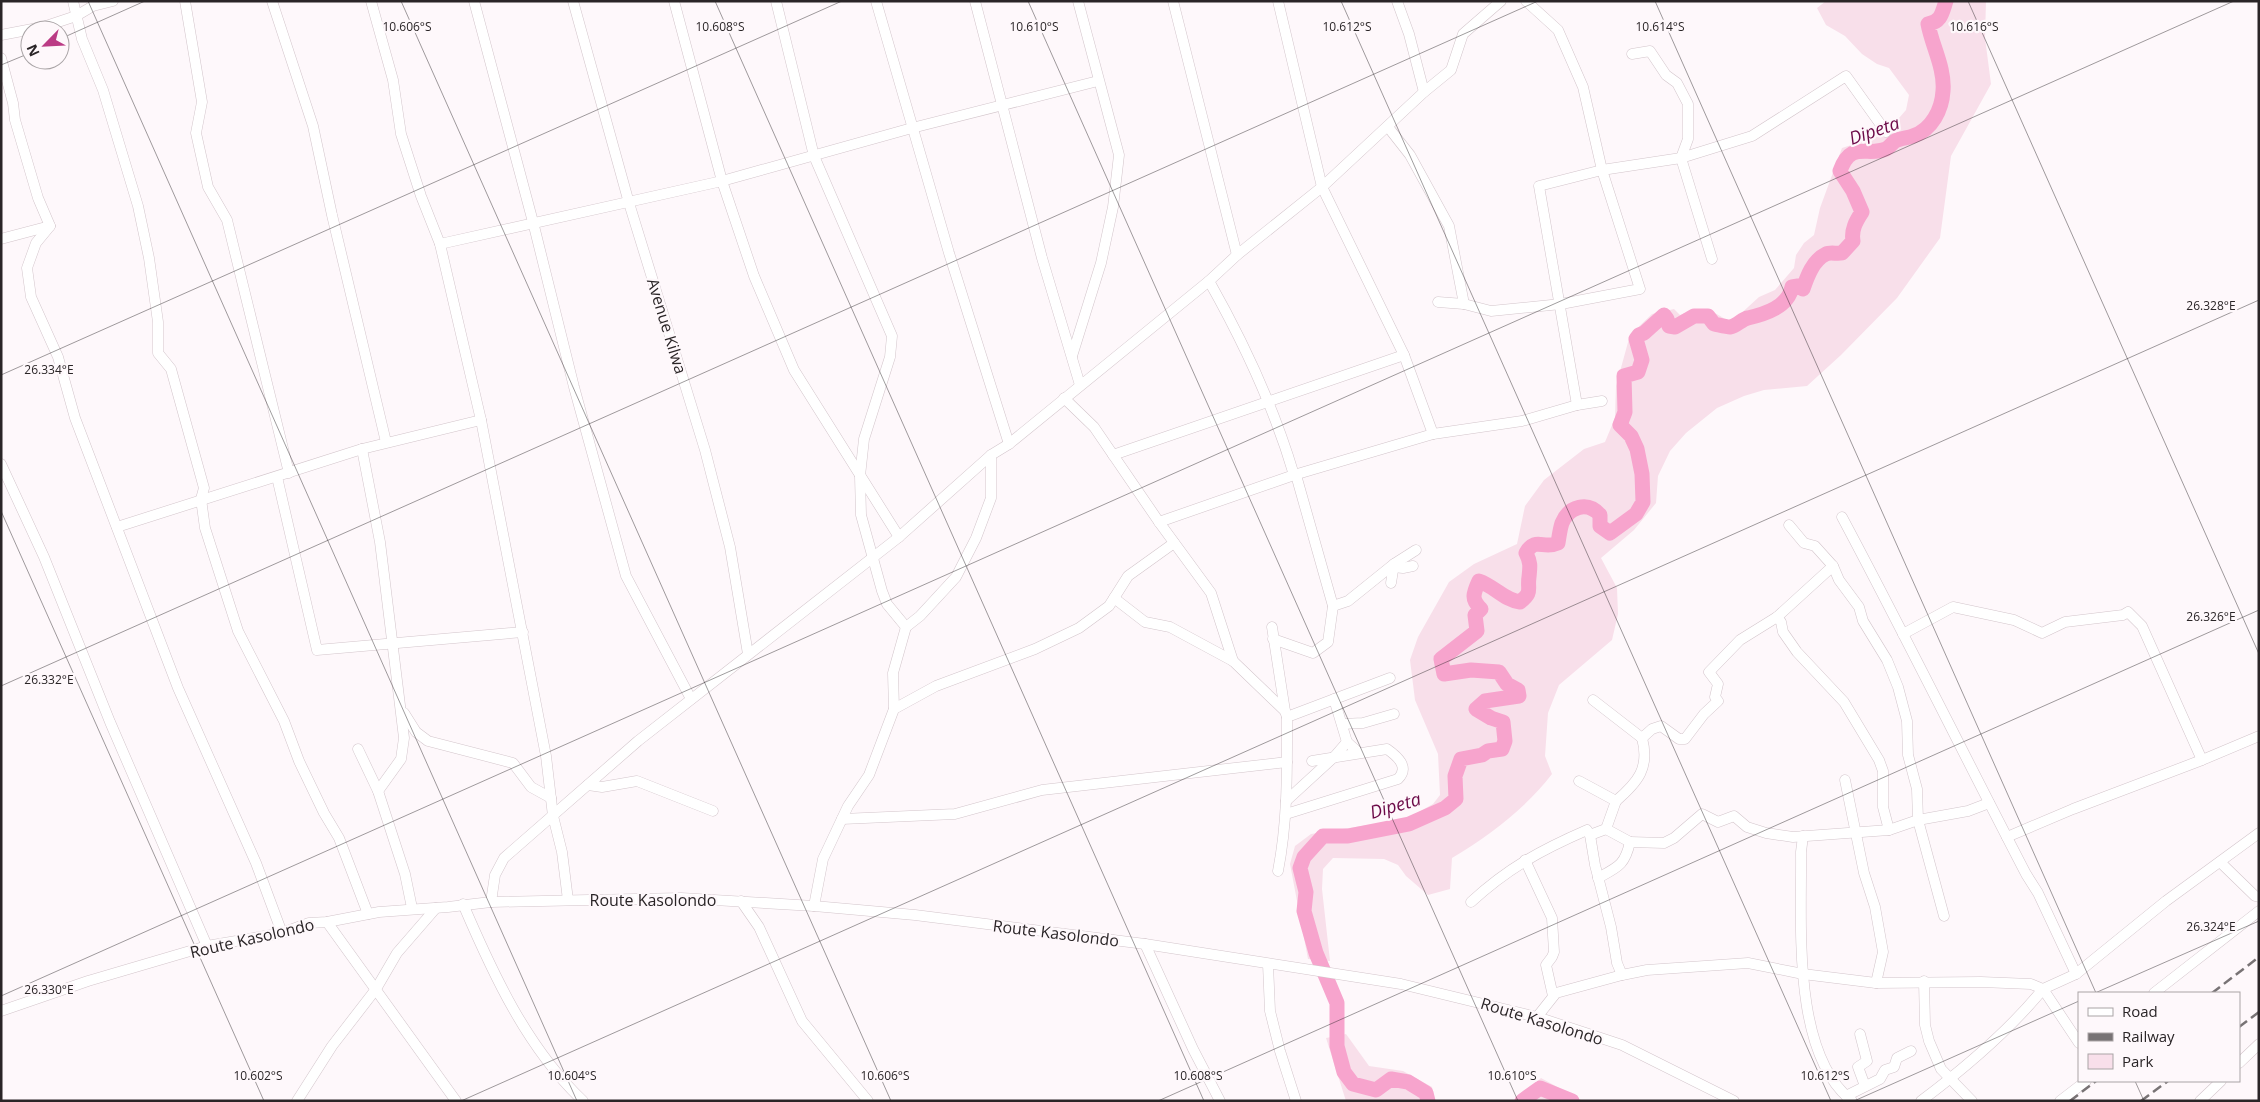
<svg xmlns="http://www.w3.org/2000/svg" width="2260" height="1102" viewBox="0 0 2260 1102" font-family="'Open Sans',sans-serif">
	<rect width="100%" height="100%" fill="#fef8fb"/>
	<!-- green -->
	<g fill="#f8dfea">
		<path d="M1826 1H1986L1985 38 1991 84 1951 156 1940 238 1897 298 1841 355 1807 386 1764 390 1744 396 1717 408 1686 433 1670 451 1658 476 1656 503 1634 530 1601 558 1617 588 1618 614 1612 640 1559 685 1548 713 1545 756 1552 774C1525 809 1490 835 1452 858L1450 889 1428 895 1406 876 1398 865 1384 859 1333 858 1323 869 1322 889 1330 961 1308 959 1290 864 1295 846 1311 834 1406 819 1433 804 1440 795 1438 754 1415 700 1410 660 1418 637 1449 582 1474 564 1517 544 1525 506 1544 480 1584 449 1605 442 1615 418 1616 386 1630 335 1652 314 1674 309 1680 315C1700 307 1710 308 1728 321L1736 318 1759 297 1775 290 1794 268 1796 255 1804 243 1814 235 1820 208 1842 148 1885 134 1906 110 1909 95 1889 68 1877 64 1862 54 1845 36 1826 25 1817 8Z"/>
		<path d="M1346 1034 1369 1066 1403 1071 1432 1087 1435 1101H1346L1326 1038Z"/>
		<path d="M1541 1078 1583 1101H1516Z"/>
	</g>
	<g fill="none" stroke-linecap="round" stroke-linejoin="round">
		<!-- river -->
		<g stroke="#f7a4cd" stroke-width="15">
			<path d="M1428 1101 1426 1093 1408 1082 1391 1079 1376 1090 1353 1084 1344 1072 1337 1046V1003L1316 953 1304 911 1306 892 1300 868 1304 857 1323 836H1348L1409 824 1445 808 1456 799 1455 776 1461 759 1482 755 1488 751 1502 749 1505 741 1503 722 1491 718 1476 709 1485 701 1519 696 1518 690 1507 684 1499 672 1471 670 1444 674 1441 659 1477 631 1475 615 1481 609C1471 599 1473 594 1479 581 1494 586 1504 600 1520 602 1533 592 1527 590 1529 577 1530 567 1531 563 1526 553 1536 536 1543 550 1558 543 1559 537 1560 529 1562 523 1569 506 1588 501 1600 515V526L1610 533 1636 514 1643 502 1642 474 1637 449 1631 436 1620 425 1625 412 1624 376 1638 372 1642 360 1636 339 1639 335 1644 333 1664 315 1667 319 1669 326 1675 327 1694 316H1708L1714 324C1719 325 1726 327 1730 327 1737 326 1742 319 1748 318 1765 314 1788 307 1792 287L1798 286 1803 289C1807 277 1813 260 1826 254 1830 252 1837 254 1842 253L1853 241C1851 230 1856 221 1862 212L1853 191 1840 171C1851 140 1867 157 1886 149 1890 147 1892 143 1895 141 1900 138 1908 138 1913 136 1932 130 1942 109 1943 91 1945 68 1932 46 1928 24 1941 22 1942 13 1946 1"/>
			<path d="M1522 1101 1540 1088 1572 1101"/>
		</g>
		<defs>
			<g id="minor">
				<path d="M73 1 82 39 103 90 138 206 149 258 158 322V353L171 369 204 488 201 499 205 528 238 631 284 721 299 761 324 813 339 838 368 914"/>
				<path d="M185 1 202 102 196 133 208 187 227 220 289 473"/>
				<path d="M272 1 313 126 332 215 386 442"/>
				<path d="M371 1 393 80 401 134 421 196 440 244 481 420 546 756 553 816 562 852 568 900"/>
				<path d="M474 1 533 222 574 387 626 576 691 699"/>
				<path d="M573 1 629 203 705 450 730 547 748 654"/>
				<path d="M674 1 722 181 754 276 794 370 899 537"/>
				<path d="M776 1 814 156 892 336 890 357 864 439 860 476 861 515 882 591 887 604 906 627"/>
				<path d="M876 1 949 253 1009 444"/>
				<path d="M975 1 1042 258 1080 385"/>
				<path d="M1173 1 1237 255"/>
				<path d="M1278 1 1322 187 1404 355 1433 434"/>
				<path d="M1397 1 1409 34 1424 92"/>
				<path d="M1 35 43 27 76 16 93 6 113 1"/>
				<path d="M1632 54 1650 51 1666 75 1677 83 1688 104V139L1681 158 1712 259"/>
				<path d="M1 58 13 103 15 120 38 198 50 226 36 243 27 268 31 297 58 357 75 418 178 688 256 863 282 933"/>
				<path d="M1388 127 1410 155 1449 226 1464 304"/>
				<path d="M1 239 50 226"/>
				<path d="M440 244 722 181 912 128 1098 81"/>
				<path d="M1209 281C1244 343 1274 407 1294 475"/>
				<path d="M1438 302 1464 304 1491 311 1561 304 1640 289 1602 170 1583 87 1558 30 1526 1"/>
				<path d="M1072 356 1101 263 1113 207 1119 155 1078 1"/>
				<path d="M1064 398 1094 427 1159 522 1211 593 1233 661 1285 711 1287 717C1287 769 1288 820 1278 871"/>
				<path d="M1577 405 1539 186 1602 170 1681 158 1752 136 1846 76 1886 132"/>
				<path d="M362 449 380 542 404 738 401 759 378 791"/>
				<path d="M1113 455 1404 355"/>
				<path d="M1 464 44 557 110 722 207 946"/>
				<path d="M277 477 317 650 523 632"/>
				<path d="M1842 517C1905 635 1964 755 2026 874L2038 893 2076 974"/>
				<path d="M1159 522 1294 475 1433 434 1522 421 1577 405 1602 401"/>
				<path d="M117 527 362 449 481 420"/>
				<path d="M1833 566 1839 580 1859 607 1863 621 1887 660 1898 687 1907 721 1908 755 1917 789 1918 820 1944 916"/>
				<path d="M1393 567 1403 568 1413 566"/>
				<path d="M1391 583 1394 564"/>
				<path d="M1114 598 1145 622 1170 627 1233 661"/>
				<path d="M1333 606 1348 601 1394 564 1416 550"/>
				<path d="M1777 617 1781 622 1783 632 1797 652 1844 702 1879 760 1883 771V807L1889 830"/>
				<path d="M1272 627 1285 711"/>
				<path d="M1903 634 1953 607 2014 620 2042 633 2065 622 2123 615 2128 612 2142 626 2202 760 2259 736"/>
				<path d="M1273 639 1313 653 1328 642 1333 606 1296 475"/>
				<path d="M1334 699 1347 742 1359 753"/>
				<path d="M1593 700 1642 738 1652 729 1661 726 1679 739H1685L1704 714 1718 701 1715 697 1718 684 1709 672 1740 640 1777 617 1833 566 1815 546 1804 543 1789 525"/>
				<path d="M894 709 936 686 1035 649 1079 628 1109 606 1128 576 1174 543"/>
				<path d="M404 713 416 732 428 741 513 763 531 787 551 798"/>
				<path d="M1287 717 1390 678"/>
				<path d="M1342 724 1363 723 1394 714"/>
				<path d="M358 749 378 791 405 874 412 908"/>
				<path d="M1845 780 1864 873 1875 907 1883 952 1876 983"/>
				<path d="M1579 781 1616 801C1638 782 1650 768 1642 738"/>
				<path d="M588 785 602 787 637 781 713 811"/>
				<path d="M1286 801 1334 757 1347 742"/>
				<path d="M1286 814 1398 779C1410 767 1397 756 1387 749L1312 761"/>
				<path d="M842 819 955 814 1042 790 1287 762"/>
				<path d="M1606 829 1616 801"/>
				<path d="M1590 835 1606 829 1630 842"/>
				<path d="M1803 836 1801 852C1802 922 1791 1053 1852 1101"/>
				<path d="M2007 837 2073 809 2202 760"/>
				<path d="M1525 860 1552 918 1554 952 1552 957 1546 965 1553 996"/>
				<path d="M2220 862 2255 896 2259 897"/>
				<path d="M1598 878C1618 867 1625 865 1630 842L1664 843 1674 838 1702 814 1718 822 1734 816 1747 827 1766 833 1793 837 1889 830 1918 820 1968 811 1989 803"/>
				<path d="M741 901 759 927 802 1021 868 1101"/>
				<path d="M491 902 495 875 504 858 638 741 899 537 991 455 1009 444 1209 281 1237 255 1322 187 1424 92 1451 70 1463 34 1501 1"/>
				<path d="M1471 902C1508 868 1541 850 1587 830L1590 835 1595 865 1611 927 1617 963 1622 975"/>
				<path d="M463 904C493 974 527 1048 583 1101"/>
				<path d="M814 906 823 859 848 806 869 775 894 709 893 673 906 627 920 616 956 577 976 538 991 498V455"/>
				<path d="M327 922 456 1101"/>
				<path d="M1145 944 1193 1049 1220 1101"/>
				<path d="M1268 964 1270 1011 1280 1051 1296 1101"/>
				<path d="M1924 981 1925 1025 1929 1041 1941 1069 1972 1101"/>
				<path d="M2154 993 2259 911"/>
				<path d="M1 1011 88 981 207 946 282 933 309 923 327 922 379 912 448 907 491 902 681 898 814 906 915 915 1145 944 1401 984 1537 1017 1622 1045 1734 1101"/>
				<path d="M1537 1017 1556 993 1622 975 1647 970 1748 963 1803 974 1876 983 1981 982 2031 984 2043 989 2076 974 2166 901 2259 833"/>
				<path d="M1860 1034 1867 1061 1858 1067 1865 1086"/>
				<path d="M2239 1063 2259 1044"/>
				<path d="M1846 1096 1880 1079 1885 1070 1894 1067 1897 1058 1911 1051"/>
				<path d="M297 1101 332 1046 376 989 397 953 436 908"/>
				<path d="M1921 1101C1965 1068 2008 1032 2043 989L2079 1043"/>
				<path d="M2060 1101 2086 1081"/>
				<path d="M2200 1101 2221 1081"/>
			</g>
		</defs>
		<!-- minor casing -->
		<use href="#minor" stroke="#d3c5cb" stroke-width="11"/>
		<!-- minor -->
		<use href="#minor" stroke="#fff" stroke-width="10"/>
		<!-- rail -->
		<g stroke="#787375" stroke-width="2.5" stroke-dasharray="10 5" stroke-linecap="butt">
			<path d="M2212 993 2259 957"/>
			<path d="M2239 1027 2259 1012"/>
			<path d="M2070 1101 2096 1081"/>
			<path d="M2141 1101 2168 1081"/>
		</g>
	</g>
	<!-- ticks -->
	<path fill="none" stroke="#2a2527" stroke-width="1" stroke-opacity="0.45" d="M88 1 577 1101M401 1 891 1101M715 1 1204 1101M1028 1 1518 1101M1341 1 1831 1101M1655 1 2096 993M1968 1 2259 654M60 39 145 1M1 65 30 53M1 375 842 1M1 511 264 1101M1 686 1538 1M2095 993 2259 921M1 996 2234 1M2135 1081 2144 1101M461 1101 2259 300M1158 1101 2259 610M1854 1101 2079 1001"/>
	<g text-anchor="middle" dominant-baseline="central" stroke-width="4.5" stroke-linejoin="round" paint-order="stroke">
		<!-- street labels -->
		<g font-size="16" fill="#2a2527" stroke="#fef8fb">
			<text transform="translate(667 326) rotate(73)">Avenue Kilwa</text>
			<text x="653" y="900">Route Kasolondo</text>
			<text transform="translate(1056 933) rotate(7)">Route Kasolondo</text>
			<text transform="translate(252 938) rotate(-13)">Route Kasolondo</text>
			<text transform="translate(1542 1021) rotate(17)">Route Kasolondo</text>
		</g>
		<!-- water labels -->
		<g font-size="18" font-style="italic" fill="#6c0a48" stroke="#fef8fb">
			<text transform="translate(1874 130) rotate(-19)">Dipeta</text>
			<text transform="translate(1395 805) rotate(-16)">Dipeta</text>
		</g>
	</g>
	<g font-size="12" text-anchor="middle" fill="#2a2527" stroke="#fef8fb" stroke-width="4.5" stroke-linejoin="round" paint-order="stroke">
		<text x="407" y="31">10.606°S</text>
		<text x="720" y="31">10.608°S</text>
		<text x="1034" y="31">10.610°S</text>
		<text x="1347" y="31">10.612°S</text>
		<text x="1660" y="31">10.614°S</text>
		<text x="1974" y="31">10.616°S</text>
		<text x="2211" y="310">26.328°E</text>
		<text x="49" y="374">26.334°E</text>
		<text x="2211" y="621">26.326°E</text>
		<text x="49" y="684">26.332°E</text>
		<text x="2211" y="931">26.324°E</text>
		<text x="49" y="994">26.330°E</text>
		<text x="258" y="1080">10.602°S</text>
		<text x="572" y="1080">10.604°S</text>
		<text x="885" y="1080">10.606°S</text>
		<text x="1198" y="1080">10.608°S</text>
		<text x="1512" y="1080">10.610°S</text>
		<text x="1825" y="1080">10.612°S</text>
	</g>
	<!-- border -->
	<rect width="2260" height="1102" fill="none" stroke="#2a2527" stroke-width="5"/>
	<!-- legend -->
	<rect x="2078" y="992" width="162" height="90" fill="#fef8fb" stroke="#a9a4a6"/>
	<rect x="2088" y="1008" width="25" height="8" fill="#ffffff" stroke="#a9a4a6"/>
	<text x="2122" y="1017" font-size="15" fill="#2a2527">Road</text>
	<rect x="2088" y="1033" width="25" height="8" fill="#787375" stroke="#a9a4a6"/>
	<text x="2122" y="1042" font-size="15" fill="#2a2527">Railway</text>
	<rect x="2088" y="1054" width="25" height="15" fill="#f8dfea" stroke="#a9a4a6"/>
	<text x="2122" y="1067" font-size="15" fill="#2a2527">Park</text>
	<!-- north arrow -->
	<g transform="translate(45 45) rotate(246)"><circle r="24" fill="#fef8fb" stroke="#a9a4a6"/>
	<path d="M0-4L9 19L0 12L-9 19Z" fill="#bb3b85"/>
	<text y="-8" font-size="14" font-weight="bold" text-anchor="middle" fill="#2a2527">N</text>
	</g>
</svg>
